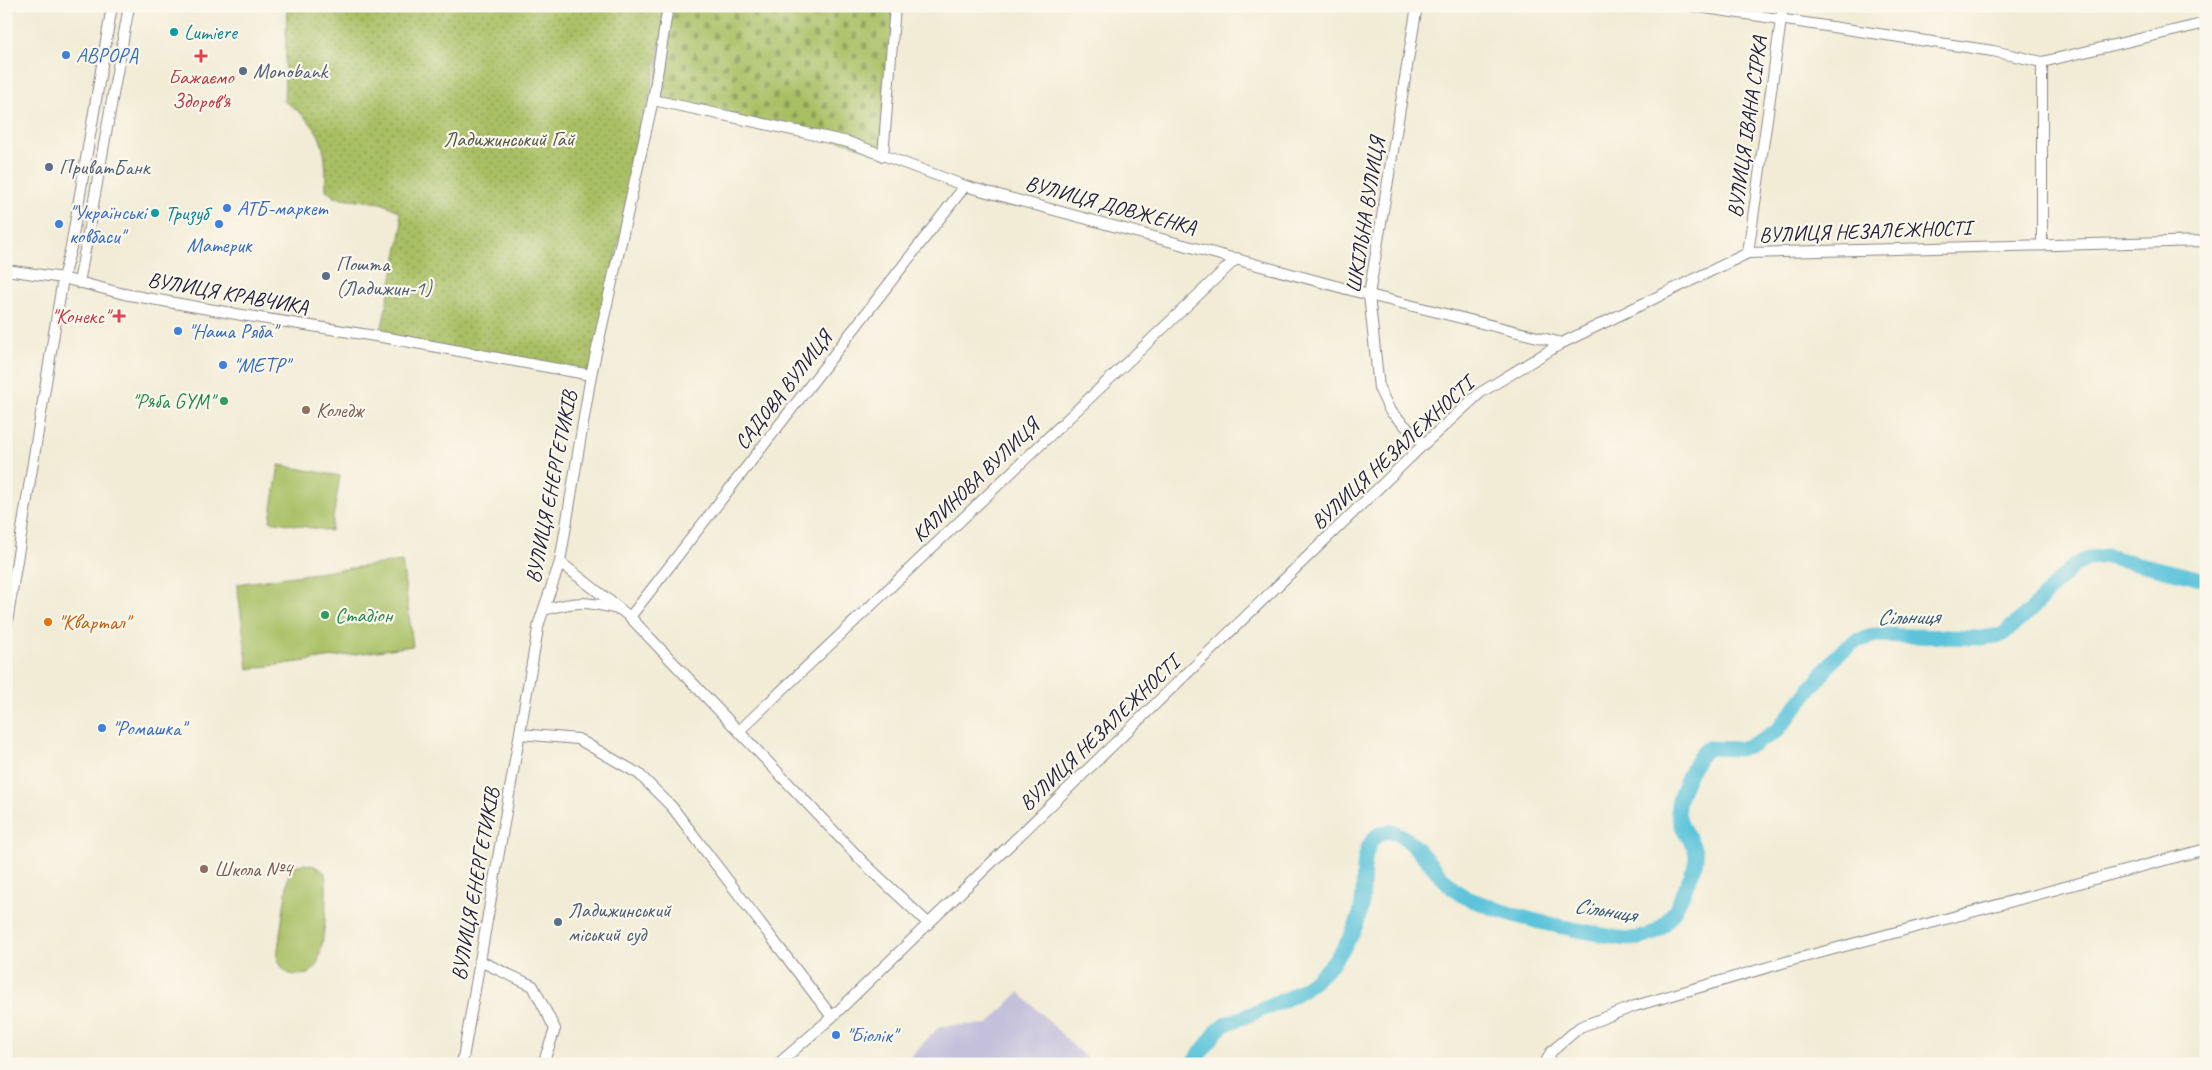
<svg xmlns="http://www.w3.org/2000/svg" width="2212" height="1070" viewBox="0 0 2212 1070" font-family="Caveat,sans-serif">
	<defs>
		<pattern id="grass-dots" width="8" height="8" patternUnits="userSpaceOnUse" patternTransform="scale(1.25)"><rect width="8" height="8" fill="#a8bf64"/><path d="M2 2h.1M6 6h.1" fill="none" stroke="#889b54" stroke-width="1.8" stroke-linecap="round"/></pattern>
		<pattern id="cemetery-stones" width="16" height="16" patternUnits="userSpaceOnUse" patternTransform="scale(1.25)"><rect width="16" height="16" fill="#a8bf64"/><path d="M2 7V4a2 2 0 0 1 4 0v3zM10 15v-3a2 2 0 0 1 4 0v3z" fill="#889b54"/></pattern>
	</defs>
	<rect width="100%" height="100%" fill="#fbf7ec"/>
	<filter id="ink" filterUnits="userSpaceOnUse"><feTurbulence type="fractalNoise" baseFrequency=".02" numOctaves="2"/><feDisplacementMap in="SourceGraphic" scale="10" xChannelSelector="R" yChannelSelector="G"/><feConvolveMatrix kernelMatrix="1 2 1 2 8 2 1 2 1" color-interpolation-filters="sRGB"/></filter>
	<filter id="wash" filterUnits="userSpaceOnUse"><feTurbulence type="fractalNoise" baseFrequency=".0096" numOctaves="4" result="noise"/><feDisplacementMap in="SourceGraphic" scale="20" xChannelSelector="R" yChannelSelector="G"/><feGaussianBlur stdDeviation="1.12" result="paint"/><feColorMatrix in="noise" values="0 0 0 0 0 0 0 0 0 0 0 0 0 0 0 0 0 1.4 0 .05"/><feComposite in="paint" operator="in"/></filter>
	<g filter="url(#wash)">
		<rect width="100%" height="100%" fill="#f2ecd6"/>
		<!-- industrial -->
		<path fill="#c4c0db" d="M1019 992 1092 1064H903L940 1026 988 1024Z"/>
		<!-- grass -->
		<path fill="url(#grass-dots)" stroke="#657050" d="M287 6H668L591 375 380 337 402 227 399 211 381 203 334 197 326 190C326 144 323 127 284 101Z"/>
		<!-- cemetery -->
		<path fill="url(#cemetery-stones)" stroke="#657050" d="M668 6H895L883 156 849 143 653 100Z"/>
		<!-- garden -->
		<g fill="#a8bf64" stroke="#657050">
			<path d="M279 465 340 476 331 531 270 521Z"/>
			<path d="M402 561 413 646 248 669 237 584Z"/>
			<path d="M303 864 315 866 325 873C328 893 325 941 318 961 317 966 312 970 309 974 290 976 284 976 277 957L289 870 294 866Z"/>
		</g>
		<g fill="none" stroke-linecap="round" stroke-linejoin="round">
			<!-- river -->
			<path stroke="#5cc3da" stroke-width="15" d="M1192 1064 1218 1030 1226 1024C1248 1015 1271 1007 1292 996 1321 981 1352 945 1360 913 1366 892 1360 866 1369 846 1375 833 1387 828 1400 835 1416 843 1440 878 1456 891 1464 898 1474 901 1483 904 1527 922 1574 929 1619 938 1659 944 1674 917 1687 884 1691 875 1697 865 1696 855 1695 844 1685 834 1681 824 1679 818 1677 811 1678 805 1680 791 1696 756 1708 748L1739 749 1754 744 1777 731 1838 654 1856 641 1876 635 1981 638 2002 635 2029 612 2073 566 2090 558 2106 556 2206 580"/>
		</g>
	</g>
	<g filter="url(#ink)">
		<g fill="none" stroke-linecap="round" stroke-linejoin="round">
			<defs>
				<g id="minor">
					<path d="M1417 6 1369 295 1379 388 1390 411 1424 444"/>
					<path d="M1692 6 1993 51 2042 62 2206 23"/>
					<path d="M653 100 848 142 965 186 1369 295 1562 343"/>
					<path d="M883 156 895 6"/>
					<path d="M2042 245V62"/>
					<path d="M1748 253 1783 6"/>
					<path d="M6 270 63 278 124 294 242 315 394 339 591 375"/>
					<path d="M79 283 129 6"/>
					<path d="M560 562 630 617 865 864 929 924"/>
					<path d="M544 610C575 601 586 601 617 609"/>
					<path d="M630 617 965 186"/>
					<path d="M6 628 63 278 71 247 112 6"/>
					<path d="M740 730 1237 258"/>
					<path d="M520 734 578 739 639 774 672 807 832 1017"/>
					<path d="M480 961 533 986 555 1029 543 1064"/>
					<path d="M462 1064 539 623 560 562 591 375 653 100 668 6"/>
					<path d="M778 1064 832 1017 1424 444 1480 393 1562 343 1748 253 2206 241"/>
					<path d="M1545 1064 1551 1052 1580 1027 1635 1006 1789 961 2206 849"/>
				</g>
			</defs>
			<!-- minor casing -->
			<use href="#minor" stroke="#8a8788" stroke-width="12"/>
			<!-- minor -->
			<use href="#minor" stroke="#fff" stroke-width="10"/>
		</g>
	</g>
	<!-- markers -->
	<g fill="#0f9aa8" stroke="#fbf7ec" stroke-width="2">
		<circle cx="174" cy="32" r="5"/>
		<circle cx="155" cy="213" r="5"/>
	</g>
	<g fill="#3f7fe0" stroke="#fbf7ec" stroke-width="2">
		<circle cx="66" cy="55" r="5"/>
		<circle cx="227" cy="208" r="5"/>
		<circle cx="59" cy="224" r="5"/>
		<circle cx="219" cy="224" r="5"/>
		<circle cx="178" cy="331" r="5"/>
		<circle cx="223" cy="365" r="5"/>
		<circle cx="102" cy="728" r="5"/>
		<circle cx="836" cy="1035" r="5"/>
	</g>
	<g fill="#e0444e" stroke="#fbf7ec" stroke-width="2">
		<path d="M198.5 48.5h5v5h5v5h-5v5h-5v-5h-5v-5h5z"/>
		<path d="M116.5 308.5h5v5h5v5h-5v5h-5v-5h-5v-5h5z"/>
	</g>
	<g fill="#5c6f8a" stroke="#fbf7ec" stroke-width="2">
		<circle cx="243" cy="71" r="5"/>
		<circle cx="49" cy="167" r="5"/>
		<circle cx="326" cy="276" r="5"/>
		<circle cx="558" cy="922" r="5"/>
	</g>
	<g fill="#2e9e5b" stroke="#fbf7ec" stroke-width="2">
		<circle cx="224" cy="401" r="5"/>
		<circle cx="325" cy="615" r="5"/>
	</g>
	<g fill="#8d6e63" stroke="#fbf7ec" stroke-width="2">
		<circle cx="306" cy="410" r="5"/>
		<circle cx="204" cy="869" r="5"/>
	</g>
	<circle fill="#e8710a" stroke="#fbf7ec" stroke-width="2" cx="48" cy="622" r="5"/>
	<g text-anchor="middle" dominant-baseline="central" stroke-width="4.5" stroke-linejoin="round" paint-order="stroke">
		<!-- culture labels -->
		<g font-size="21" fill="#0d838f" stroke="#fbf7ec" text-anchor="start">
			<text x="184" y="32">Lumiere</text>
			<text x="165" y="213">Тризуб</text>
		</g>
		<!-- shop labels -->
		<g font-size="21" fill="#366cbe" stroke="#fbf7ec" text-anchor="start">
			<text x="76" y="55">АВРОРА</text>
			<text x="237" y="208">АТБ-маркет</text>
			<text x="69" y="212">"Українські<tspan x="69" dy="24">ковбаси"</tspan></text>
			<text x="219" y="245" text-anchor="middle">Материк</text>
			<text x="188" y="331">"Наша Ряба"</text>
			<text x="233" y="365">"МЕТР"</text>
			<text x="112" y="728">"Ромашка"</text>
			<text x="846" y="1035">"Біолік"</text>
		</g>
		<!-- service labels -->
		<g font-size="21" fill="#4e5e75" stroke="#fbf7ec" text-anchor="start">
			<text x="253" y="71">Monobank</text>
			<text x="59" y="167">ПриватБанк</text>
			<text x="336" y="264">Пошта<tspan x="336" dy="24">(Ладижин-1)</tspan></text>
			<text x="568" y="910">Ладижинський<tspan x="568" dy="24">міський суд</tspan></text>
		</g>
		<!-- health labels -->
		<g font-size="21" fill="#be3a42" stroke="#fbf7ec">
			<text x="201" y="77">Бажаємо<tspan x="201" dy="24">Здоров'я</tspan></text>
			<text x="109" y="316" text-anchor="end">"Конекс"</text>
		</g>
		<!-- street labels -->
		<g font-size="21" fill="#22223b" stroke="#fbf7ec">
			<text transform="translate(1747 127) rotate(-82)">ВУЛИЦЯ ІВАНА СІРКА</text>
			<text transform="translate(1111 205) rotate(15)">ВУЛИЦЯ ДОВЖЕНКА</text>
			<text transform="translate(1365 215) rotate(-81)">ШКІЛЬНА ВУЛИЦЯ</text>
			<text transform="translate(1865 231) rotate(-2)">ВУЛИЦЯ НЕЗАЛЕЖНОСТІ</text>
			<text transform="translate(228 293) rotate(10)">ВУЛИЦЯ КРАВЧИКА</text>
			<text transform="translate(783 390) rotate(-52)">САДОВА ВУЛИЦЯ</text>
			<text transform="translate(1392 453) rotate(-43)">ВУЛИЦЯ НЕЗАЛЕЖНОСТІ</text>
			<text transform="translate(975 480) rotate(-44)">КАЛИНОВА ВУЛИЦЯ</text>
			<text transform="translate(551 487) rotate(-79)">ВУЛИЦЯ ЕНЕРГЕТИКІВ</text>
			<text transform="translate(1099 733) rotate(-44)">ВУЛИЦЯ НЕЗАЛЕЖНОСТІ</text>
			<text transform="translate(475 884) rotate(-80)">ВУЛИЦЯ ЕНЕРГЕТИКІВ</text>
		</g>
		<!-- park labels -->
		<g font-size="21" fill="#515949" stroke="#fbf7ec">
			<text x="509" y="139">Ладижинський Гай</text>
		</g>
		<!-- leisure labels -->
		<g font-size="21" fill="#27864d" stroke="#fbf7ec" text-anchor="end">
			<text x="214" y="401">"Ряба GYM"</text>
			<text x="335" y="615" text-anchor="start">Стадіон</text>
		</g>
		<!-- education labels -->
		<g font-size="21" fill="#785e54" stroke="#fbf7ec" text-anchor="start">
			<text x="316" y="410">Коледж</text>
			<text x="214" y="869">Школа №4</text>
		</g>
		<!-- food labels -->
		<g font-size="21" fill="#c56008" stroke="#fbf7ec" text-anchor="start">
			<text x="58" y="622">"Квартал"</text>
		</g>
		<!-- water labels -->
		<g font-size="22" font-style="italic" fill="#365a73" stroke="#fbf7ec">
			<text transform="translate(1908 617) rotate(-1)">Сільниця</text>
			<text transform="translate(1605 910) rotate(9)">Сільниця</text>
		</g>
	</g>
	<!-- margin -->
	<rect width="2212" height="1070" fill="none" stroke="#fbf7ec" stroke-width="25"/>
</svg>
